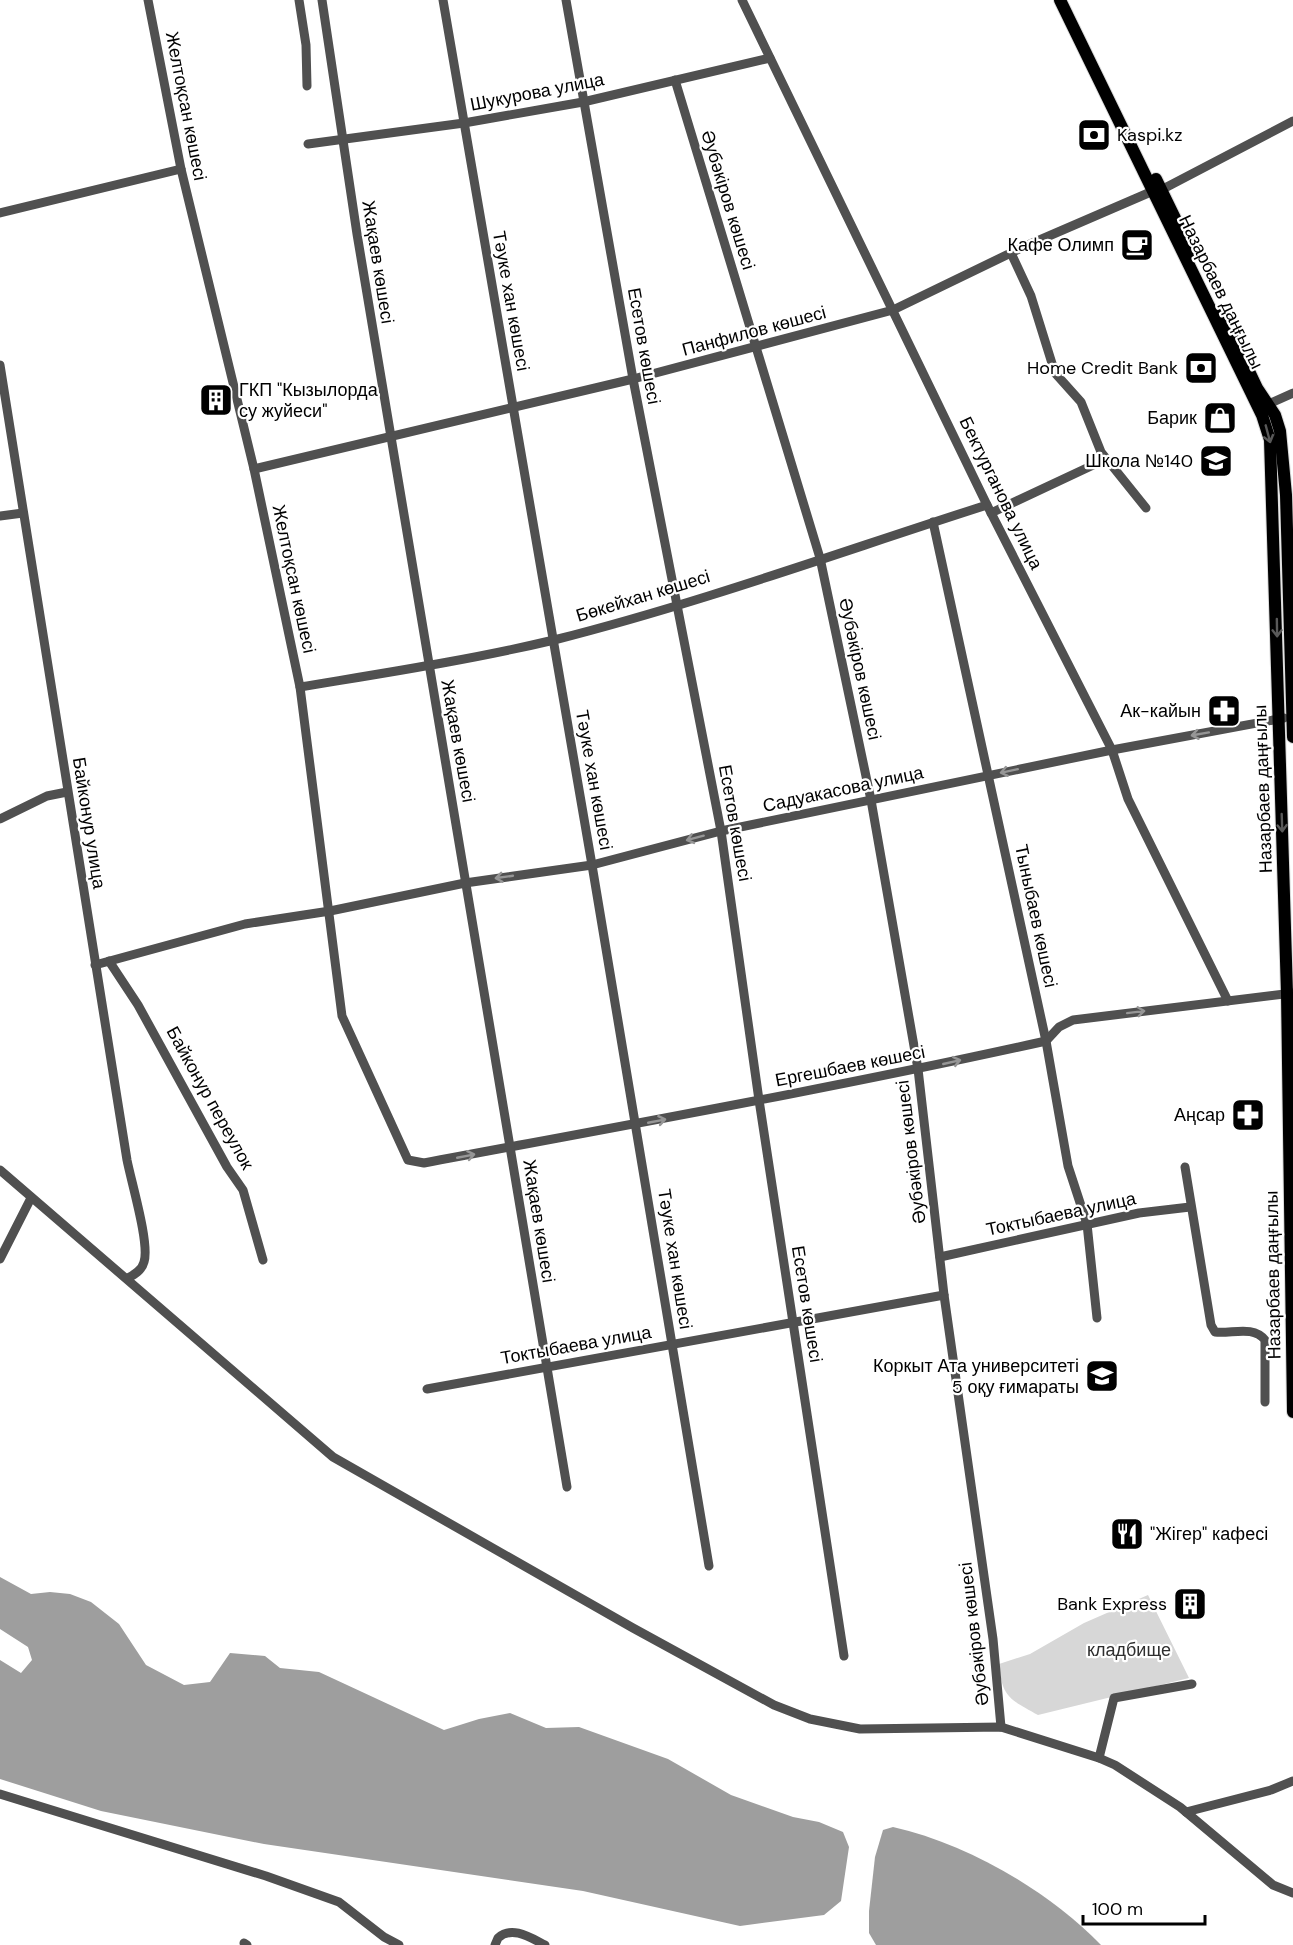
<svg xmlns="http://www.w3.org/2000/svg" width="1293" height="1945" viewBox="0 0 1293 1945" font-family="'DM Sans',sans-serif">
	<rect width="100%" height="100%" fill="#fff"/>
	<!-- green -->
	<path fill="#d7d7d7" d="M1148 1595 1189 1678 1038 1715C1010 1699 1002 1698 999 1664L1030 1654 1084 1623Z"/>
	<!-- water -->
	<g fill="#9e9e9e">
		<path d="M0 1577 31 1594 50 1592 70 1594 91 1602 119 1624 146 1665 184 1685 210 1682 230 1653 265 1656 280 1668 319 1672 444 1730 479 1719 510 1713 546 1728 579 1727 668 1759 731 1795 793 1817 819 1822 843 1832 849 1847 841 1901 824 1915 740 1926 583 1891 264 1844 101 1811 0 1779V1660L21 1673 32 1660 28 1647 0 1629Z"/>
		<path d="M893 1827C968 1844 1047 1890 1101 1945H876L869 1933V1911L875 1857 883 1830Z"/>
	</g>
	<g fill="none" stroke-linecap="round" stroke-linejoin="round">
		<defs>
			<g id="major">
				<path d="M1060 0 1262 415 1270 440 1287 993 1293 1412"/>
				<path d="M1156 179 1192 253"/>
				<path d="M1222 314 1257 388 1275 415 1280 431 1286 495 1293 737"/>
			</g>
		</defs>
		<!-- major casing -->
		<use href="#major" stroke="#dbdbdb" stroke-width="14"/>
		<!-- minor -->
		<g stroke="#505050" stroke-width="9">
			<path d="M148 0 181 169 254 469 300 687 342 1016 408 1160 424 1163C632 1124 839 1087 1046 1041L1059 1027 1073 1020 1293 993"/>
			<path d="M299 0 306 45 307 86"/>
			<path d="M322 0 357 234 567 1487"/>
			<path d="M443 0 592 865 709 1566"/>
			<path d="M566 0 633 379 721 831 759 1100 844 1656"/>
			<path d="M742 0 987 505 1112 750 1128 799 1228 1001"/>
			<path d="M675 80 820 558 871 800 918 1069 944 1295 993 1639 1001 1727"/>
			<path d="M308 144 464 123 583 102 770 58"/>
			<path d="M1161 190 1293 121"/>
			<path d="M0 213 181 169"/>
			<path d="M1011 253 1031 296 1055 373 1081 402 1101 452 1146 508"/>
			<path d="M0 365 127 1160C131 1181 150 1244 144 1262 142 1270 135 1274 128 1278"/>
			<path d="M1262 407 1293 393"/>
			<path d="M254 469 633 379 893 310 1021 248 1153 191"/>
			<path d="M991 513 1106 459"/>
			<path d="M0 516 23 513"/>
			<path d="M933 522 1046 1041 1068 1166 1087 1224 1097 1318"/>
			<path d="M300 687C384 673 470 660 554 640 700 603 843 551 987 505"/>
			<path d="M0 819 47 796 67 792"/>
			<path d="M109 961 138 1005 227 1167 243 1190 263 1260"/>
			<path d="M95 965 245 924 330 911 465 883 592 865 721 831 1112 750 1284 718"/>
			<path d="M1185 1167 1211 1325 1215 1332C1232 1334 1253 1325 1265 1340V1402"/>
			<path d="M0 1170 333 1457 633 1628 774 1705 810 1719 860 1729 1001 1727 1099 1758 1115 1765 1180 1807 1273 1885 1293 1893"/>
			<path d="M940 1257 1139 1213 1190 1207"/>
			<path d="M0 1259 31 1198"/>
			<path d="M427 1389 944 1295"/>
			<path d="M1099 1758 1114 1698 1192 1684"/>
			<path d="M0 1794 266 1876 339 1902 384 1937 399 1945"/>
			<path d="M1186 1812 1271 1790 1293 1781"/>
			<path d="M244 1943 247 1945"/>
			<path d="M495 1945 498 1938C512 1925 531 1938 545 1945"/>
		</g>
		<!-- major -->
		<use href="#major" stroke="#000" stroke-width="12"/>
	</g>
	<!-- one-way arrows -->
	<defs><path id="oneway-shaft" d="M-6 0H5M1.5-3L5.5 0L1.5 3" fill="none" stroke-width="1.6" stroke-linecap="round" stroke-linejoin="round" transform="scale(1.5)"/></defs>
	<g stroke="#595959">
		<use href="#oneway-shaft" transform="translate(1268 434) rotate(75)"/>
		<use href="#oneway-shaft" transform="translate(1277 628) rotate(89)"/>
		<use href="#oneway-shaft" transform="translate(1282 823) rotate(88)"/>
	</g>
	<g stroke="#969696">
		<use href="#oneway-shaft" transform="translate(1200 734) rotate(170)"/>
		<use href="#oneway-shaft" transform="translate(1009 771) rotate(168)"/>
		<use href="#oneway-shaft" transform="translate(695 838) rotate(165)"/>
		<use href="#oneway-shaft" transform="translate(504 877) rotate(172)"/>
		<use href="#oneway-shaft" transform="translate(1136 1012) rotate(-7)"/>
		<use href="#oneway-shaft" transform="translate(952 1062) rotate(-13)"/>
		<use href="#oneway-shaft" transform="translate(657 1121) rotate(-11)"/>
		<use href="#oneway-shaft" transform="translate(466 1156) rotate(-11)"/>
	</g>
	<!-- icons -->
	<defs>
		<symbol id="bank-square" viewBox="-11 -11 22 22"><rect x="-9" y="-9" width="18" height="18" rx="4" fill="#000" stroke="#fff"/><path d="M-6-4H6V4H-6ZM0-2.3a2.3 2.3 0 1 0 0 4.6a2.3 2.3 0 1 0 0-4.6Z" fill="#fff"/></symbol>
		<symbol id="cafe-square" viewBox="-11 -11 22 22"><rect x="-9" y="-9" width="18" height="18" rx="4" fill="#000" stroke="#fff"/><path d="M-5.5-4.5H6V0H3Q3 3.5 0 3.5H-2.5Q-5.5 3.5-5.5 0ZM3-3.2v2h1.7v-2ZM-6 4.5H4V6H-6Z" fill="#fff"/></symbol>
		<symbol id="building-square" viewBox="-11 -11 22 22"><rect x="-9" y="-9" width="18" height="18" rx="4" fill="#000" stroke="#fff"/><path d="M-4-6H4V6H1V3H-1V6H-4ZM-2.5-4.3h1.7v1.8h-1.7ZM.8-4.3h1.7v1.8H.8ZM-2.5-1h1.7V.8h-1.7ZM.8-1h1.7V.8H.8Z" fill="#fff"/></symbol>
		<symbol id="shop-square" viewBox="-11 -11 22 22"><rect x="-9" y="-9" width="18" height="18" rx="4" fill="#000" stroke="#fff"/><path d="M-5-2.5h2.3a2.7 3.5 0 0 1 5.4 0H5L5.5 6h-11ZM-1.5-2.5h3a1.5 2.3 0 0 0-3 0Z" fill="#fff"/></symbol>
		<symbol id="school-square" viewBox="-11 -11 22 22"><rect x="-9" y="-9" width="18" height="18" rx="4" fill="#000" stroke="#fff"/><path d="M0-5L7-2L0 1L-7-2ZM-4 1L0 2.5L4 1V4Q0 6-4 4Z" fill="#fff"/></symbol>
		<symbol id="pharmacy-square" viewBox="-11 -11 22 22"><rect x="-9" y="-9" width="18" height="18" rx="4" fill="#000" stroke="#fff"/><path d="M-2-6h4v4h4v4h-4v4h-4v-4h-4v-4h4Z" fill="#fff"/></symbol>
		<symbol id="university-square" viewBox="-11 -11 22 22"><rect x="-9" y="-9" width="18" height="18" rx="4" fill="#000" stroke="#fff"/><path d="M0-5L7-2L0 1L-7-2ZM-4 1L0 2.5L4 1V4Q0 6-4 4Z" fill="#fff"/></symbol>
		<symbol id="restaurant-square" viewBox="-11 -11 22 22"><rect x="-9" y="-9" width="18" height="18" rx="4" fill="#000" stroke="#fff"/><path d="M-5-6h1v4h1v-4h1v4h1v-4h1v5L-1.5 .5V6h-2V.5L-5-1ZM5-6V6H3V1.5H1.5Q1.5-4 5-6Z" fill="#fff"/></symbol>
	</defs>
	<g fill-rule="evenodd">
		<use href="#bank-square" x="1075" y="116" width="38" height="38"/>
		<use href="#cafe-square" x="1118" y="226" width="38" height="38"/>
		<use href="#bank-square" x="1182" y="349" width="38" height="38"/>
		<use href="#building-square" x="197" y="381" width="38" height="38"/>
		<use href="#shop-square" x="1201" y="399" width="38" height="38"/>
		<use href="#school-square" x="1197" y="442" width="38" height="38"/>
		<use href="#pharmacy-square" x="1205" y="692" width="38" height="38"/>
		<use href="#pharmacy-square" x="1229" y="1096" width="38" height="38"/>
		<use href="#university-square" x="1083" y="1357" width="38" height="38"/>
		<use href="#restaurant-square" x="1108" y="1515" width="38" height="38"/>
		<use href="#building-square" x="1171" y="1585" width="38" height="38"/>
	</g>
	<g text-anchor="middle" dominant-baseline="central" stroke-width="4.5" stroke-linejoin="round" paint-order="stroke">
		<!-- street labels -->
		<g font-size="18" fill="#000" stroke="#fff">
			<text transform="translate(537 92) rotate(-11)">Шукурова улица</text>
			<text transform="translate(186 106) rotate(79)">Желтоқсан көшесі</text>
			<text transform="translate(728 200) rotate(73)">Әубәкіров көшесі</text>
			<text transform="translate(378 262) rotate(81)">Жақаев көшесі</text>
			<text transform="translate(1221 292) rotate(64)">Назарбаев даңғылы</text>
			<text transform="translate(511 301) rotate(80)">Тәуке хан көшесі</text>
			<text transform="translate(754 331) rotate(-15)">Панфилов көшесі</text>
			<text transform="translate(644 346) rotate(80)">Есетов көшесі</text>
			<text transform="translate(1001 493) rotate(64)">Бектурганова улица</text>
			<text transform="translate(294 579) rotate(78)">Желтоқсан көшесі</text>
			<text transform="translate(643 596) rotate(-17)">Бөкейхан көшесі</text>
			<text transform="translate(860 669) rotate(78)">Әубәкіров көшесі</text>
			<text transform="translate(458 741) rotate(80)">Жақаев көшесі</text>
			<text transform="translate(594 780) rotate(80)">Тәуке хан көшесі</text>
			<text transform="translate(843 789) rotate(-12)">Садуакасова улица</text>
			<text transform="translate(1263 789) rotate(-92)">Назарбаев даңғылы</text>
			<text transform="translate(89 823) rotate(81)">Байконур улица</text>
			<text transform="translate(735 823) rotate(80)">Есетов көшесі</text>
			<text transform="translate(1036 916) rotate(78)">Тыныбаев көшесі</text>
			<text transform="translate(850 1066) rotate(-11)">Ергешбаев көшесі</text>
			<text transform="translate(210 1098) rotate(61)">Байконур переулок</text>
			<text transform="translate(911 1152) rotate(-97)">Әубәкіров көшесі</text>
			<text transform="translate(1061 1214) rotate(-12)">Токтыбаева улица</text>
			<text transform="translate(539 1221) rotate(81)">Жақаев көшесі</text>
			<text transform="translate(675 1259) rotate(81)">Тәуке хан көшесі</text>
			<text transform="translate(1273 1275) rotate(-91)">Назарбаев даңғылы</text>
			<text transform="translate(807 1304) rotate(81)">Есетов көшесі</text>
			<text transform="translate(576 1345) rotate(-10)">Токтыбаева улица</text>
			<text transform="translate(974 1634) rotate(-97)">Әубәкіров көшесі</text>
		</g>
		<!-- poi labels -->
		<g font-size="18" fill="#000" stroke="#fff" text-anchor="end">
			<text x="1117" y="135" text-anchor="start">Kaspi.kz</text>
			<text x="1114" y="245">Кафе Олимп</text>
			<text x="1178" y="368">Home Credit Bank</text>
			<text x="239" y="390" text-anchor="start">ГКП "Кызылорда<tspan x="239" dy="21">су жуйеси"</tspan></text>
			<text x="1197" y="418">Барик</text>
			<text x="1193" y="461">Школа №140</text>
			<text x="1201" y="711">Ак-кайын</text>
			<text x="1225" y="1115">Аңсар</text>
			<text x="1079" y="1366">Коркыт Ата университеті<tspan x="1079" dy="21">5 оқу ғимараты</tspan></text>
			<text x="1150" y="1534" text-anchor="start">"Жігер" кафесі</text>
			<text x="1167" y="1604">Bank Express</text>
		</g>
		<!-- park labels -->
		<g font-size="18" fill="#2e2e2e" stroke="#fff">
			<text x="1129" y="1650">кладбище</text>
		</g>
	</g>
	<!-- scale -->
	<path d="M1083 1915v9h122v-9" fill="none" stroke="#000000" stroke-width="3"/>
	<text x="1092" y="1915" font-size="18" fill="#000000" stroke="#ffffff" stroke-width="4.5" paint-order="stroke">100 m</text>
</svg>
